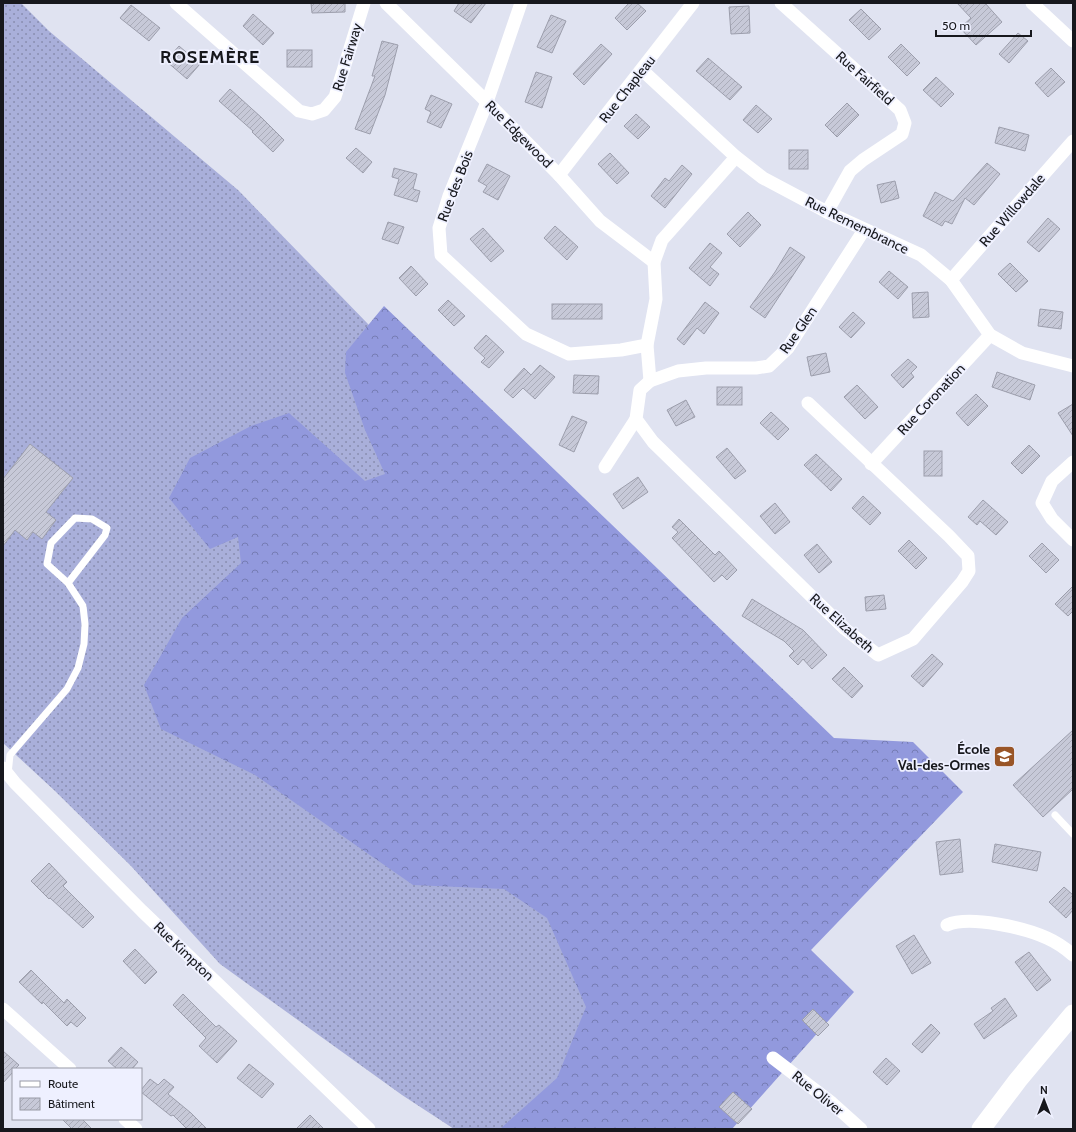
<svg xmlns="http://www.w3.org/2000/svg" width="1076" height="1132" viewBox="0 0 1076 1132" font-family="Cabin,sans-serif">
	<defs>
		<pattern id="grass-dots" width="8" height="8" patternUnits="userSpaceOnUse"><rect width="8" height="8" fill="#a9afda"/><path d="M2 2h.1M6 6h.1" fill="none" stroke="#898db0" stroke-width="1.8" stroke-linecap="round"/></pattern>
		<pattern id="forest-crowns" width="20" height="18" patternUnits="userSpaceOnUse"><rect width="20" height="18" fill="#9299dd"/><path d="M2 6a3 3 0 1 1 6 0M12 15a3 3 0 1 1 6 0" fill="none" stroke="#767cb3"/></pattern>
		<pattern id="building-hatch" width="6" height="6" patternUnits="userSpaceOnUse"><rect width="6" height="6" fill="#c7c9d8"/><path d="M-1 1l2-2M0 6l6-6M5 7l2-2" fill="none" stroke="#aaacb9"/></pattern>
	</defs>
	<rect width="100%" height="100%" fill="#e0e3f1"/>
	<!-- grass -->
	<path fill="url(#grass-dots)" d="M3 3H21L49 31 238 190 465 424 719 657 559 1129H454L402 1095 220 964 131 866 54 790 3 743Z"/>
	<!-- forest -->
	<path fill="url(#forest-crowns)" d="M384 306 834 738 913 742 963 792 811 950 854 992 732 1129H500L557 1078 586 1007 547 918 504 889 413 885 255 775 161 729 144 685 182 618 241 563 238 537 210 549 169 498 190 458 251 426 289 413 365 481 385 474 365 430 345 373 346 352Z"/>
	<!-- building -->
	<g fill="url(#building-hatch)" stroke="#9c9eac">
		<path d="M311 3H345V12L312 13Z"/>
		<path d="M459 3H486L471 23 454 11Z"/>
		<path d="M629 3H637L646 11 627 30 615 18Z"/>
		<path d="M957 3H985L1002 22 976 45 960 28 971 18Z"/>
		<path d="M131 5 160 28 149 41 120 18Z"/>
		<path d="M749 6 750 33 731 34 729 7Z"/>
		<path d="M861 9 881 29 869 40 849 20Z"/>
		<path d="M253 14 274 33 263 45 243 26Z"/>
		<path d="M551 15 566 21 552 53 537 47Z"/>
		<path d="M1018 33 1028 41 1009 63 999 54Z"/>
		<path d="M382 41 398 45 385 95 370 134 355 129 375 76H372Z"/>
		<path d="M601 44 612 54 584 85 573 74Z"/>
		<path d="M901 44 920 63 907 76 888 57Z"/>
		<path d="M179 46 200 64 187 79 166 61Z"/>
		<rect x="287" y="50" width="25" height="17"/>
		<path d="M708 58 742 87 730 100 696 71Z"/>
		<path d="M1051 68 1065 82 1048 97 1035 83Z"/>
		<path d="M536 72 552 77 542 108 525 102Z"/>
		<path d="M936 77 954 94 941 107 923 90Z"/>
		<path d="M230 89 262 118 284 140 273 152 252 132 253 131 219 101Z"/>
		<path d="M431 95 452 104 441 128 427 122 431 112 425 109Z"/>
		<path d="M847 103 859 115 837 137 825 125Z"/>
		<path d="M756 105 772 119 758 133 743 120Z"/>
		<path d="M636 114 650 127 638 139 624 126Z"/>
		<path d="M999 127 1029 135 1025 151 995 143Z"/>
		<path d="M356 148 372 162 363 173 346 158Z"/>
		<rect x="789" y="150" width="19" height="19"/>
		<path d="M610 153 629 173 617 184 598 164Z"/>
		<path d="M987 163 1000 174 974 205 965 198 952 224 945 221 942 226 923 216 935 192 953 201Z"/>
		<path d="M487 164 510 176 498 200 483 192 487 186 478 181Z"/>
		<path d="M682 165 692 174 665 208 651 196 665 178 669 181Z"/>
		<path d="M394 168 417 174 413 189 420 191 417 202 394 195 399 179 392 177Z"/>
		<path d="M895 181 899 198 881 203 877 185Z"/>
		<path d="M748 212 761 225 740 247 727 234Z"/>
		<path d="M1048 218 1060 229 1039 252 1027 242Z"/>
		<path d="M388 222 404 227 398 244 382 239Z"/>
		<path d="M555 226 578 247 567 260 544 238Z"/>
		<path d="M483 228 504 251 491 262 470 239Z"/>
		<path d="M710 243 722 253 710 267 719 274 710 286 689 268Z"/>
		<path d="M790 247 805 257 765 318 750 307 775 272Z"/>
		<path d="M1010 263 1028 281 1016 292 998 274Z"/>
		<path d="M411 266 428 284 416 296 399 278Z"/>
		<path d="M889 271 908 287 898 299 879 282Z"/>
		<path d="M928 292 929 317 913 318 912 293Z"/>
		<path d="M448 300 465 316 454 326 438 310Z"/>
		<path d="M705 302 719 313 704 334 697 328 684 345 677 339Z"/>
		<rect x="552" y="304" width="50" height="15"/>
		<path d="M1040 309 1063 312 1061 329 1038 326Z"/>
		<path d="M853 312 865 323 851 338 839 327Z"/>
		<path d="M486 335 504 352 489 368 481 362 485 358 474 348Z"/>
		<path d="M826 353 830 372 811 376 807 357Z"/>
		<path d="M908 359 917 367 911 373 914 377 903 388 891 375Z"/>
		<path d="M540 365 555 377 535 399 523 388 513 398 504 390 524 368 531 375Z"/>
		<path d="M997 372 1035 385 1030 400 992 387Z"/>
		<path d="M574 375 599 376 598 394 573 393Z"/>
		<path d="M857 385 878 407 865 419 844 397Z"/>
		<rect x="717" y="387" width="25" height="18"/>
		<path d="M976 394 988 406 968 426 956 413Z"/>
		<path d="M686 400 695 417 676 426 667 410Z"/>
		<path d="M1073 404V436L1058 413Z"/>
		<path d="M771 412 789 429 778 440 760 423Z"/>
		<path d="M572 416 587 422 574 452 559 445Z"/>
		<path d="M30 444 73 478 46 512 56 520 42 539 33 532 27 540 15 530 3 546V479Z"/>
		<path d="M1029 445 1040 456 1022 474 1011 463Z"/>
		<path d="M727 448 746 471 735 479 716 457Z"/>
		<rect x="924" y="451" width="18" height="25"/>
		<path d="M816 454 842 479 831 491 804 465Z"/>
		<path d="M638 477 648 492 623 509 613 494Z"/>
		<path d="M863 496 881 513 870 525 852 508Z"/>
		<path d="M983 500 1008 522 996 535 980 521 977 525 968 517Z"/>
		<path d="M775 503 790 522 775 534 760 516Z"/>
		<path d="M679 519 715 555 719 551 737 570 727 580 722 575 714 582 672 538 678 532 672 527Z"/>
		<path d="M909 540 927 558 916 569 898 551Z"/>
		<path d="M1042 543 1059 560 1046 573 1029 556Z"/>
		<path d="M817 544 832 562 819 573 804 555Z"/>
		<path d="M1073 586V611L1068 616 1055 604Z"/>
		<path d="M884 595 886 609 866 611 865 597Z"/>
		<path d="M752 599 803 630 827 655 812 669 803 659 798 665 789 656 794 651 784 641 742 616Z"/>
		<path d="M932 654 943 664 923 687 911 676Z"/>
		<path d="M844 667 863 686 852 698 832 679Z"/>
		<path d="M1073 730V789L1043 817 1013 785Z"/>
		<path d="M960 839 963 872 940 875 936 842Z"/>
		<path d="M995 844 1041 852 1037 871 992 862Z"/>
		<path d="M49 863 67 882 63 886 94 917 83 928 50 898 49 899 31 881Z"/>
		<path d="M1064 887 1073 895V910L1066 918 1049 902Z"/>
		<path d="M914 935 931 963 912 974 896 946Z"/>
		<path d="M135 949 157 972 145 984 123 961Z"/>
		<path d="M1029 952 1051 980 1037 991 1015 962Z"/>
		<path d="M31 970 64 1003 67 999 86 1018 77 1027 71 1022 67 1026 43 1002 42 1004 19 982Z"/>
		<path d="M183 994 216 1027 219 1025 237 1041 217 1063 199 1046 206 1038 173 1005Z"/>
		<path d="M1005 998 1017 1016 984 1039 974 1024 993 1011 991 1008Z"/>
		<path d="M813 1009 829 1025 818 1036 802 1020Z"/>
		<path d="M931 1024 940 1033 922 1053 912 1044Z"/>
		<path d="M121 1047 138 1062 132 1069H117L108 1061Z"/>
		<path d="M3 1051 19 1065 15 1069H13V1072L3 1083Z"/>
		<path d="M886 1058 900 1071 887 1085 873 1072Z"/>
		<path d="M249 1064 274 1084 262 1098 237 1078Z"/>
		<path d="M150 1079 158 1085 164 1079 174 1087 168 1094 191 1113 207 1129H187L173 1115 171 1116 141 1092V1090Z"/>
		<path d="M733 1092 752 1109 738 1124 719 1107Z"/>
		<path d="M310 1115 324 1129H296Z"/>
		<path d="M62 1119H82L92 1129H72Z"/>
	</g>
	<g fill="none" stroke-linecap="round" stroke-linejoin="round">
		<!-- lane -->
		<g stroke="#fff" stroke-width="7">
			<path d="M8 774 10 755 67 689 78 668 84 644 85 624 83 606 68 583 47 564 51 543 75 518 92 519 107 528 105 535 68 583"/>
			<path d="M1055 815 1073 834"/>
		</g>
		<!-- street -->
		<g stroke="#fff" stroke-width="13">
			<path d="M176 3 299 111 312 114 324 110 335 97 364 3"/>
			<path d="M386 3 487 102 559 175 600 221 654 262"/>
			<path d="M521 3 487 102 449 196 439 228 441 255 526 334 569 354 621 350 647 345"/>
			<path d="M781 3 900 110 905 123 902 134 863 160 850 171 827 212"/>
			<path d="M1032 3 1073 41"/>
			<path d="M642 70 736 157 763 178 827 212 921 255 951 280 990 335 1022 353 1073 366"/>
			<path d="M559 175 693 3"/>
			<path d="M951 280 1073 141"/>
			<path d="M650 381 647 345 656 299 654 262 662 240 736 157"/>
			<path d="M808 403 949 536 968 556 969 571 962 582 913 639 878 655 845 629 653 442 636 419 640 390 650 381 678 371 706 368H756L769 366 788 348 864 230"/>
			<path d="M1073 462 1052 481 1042 503 1052 519 1073 540"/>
			<path d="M871 464 990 335"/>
			<path d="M605 467 636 419"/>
			<path d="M3 768 15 783 142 911 369 1129"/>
			<path d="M947 925C970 915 1025 928 1047 938 1056 942 1065 948 1073 955"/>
			<path d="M3 1009 70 1069"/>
			<path d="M773 1058 832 1103 861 1129"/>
			<path d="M125 1119 136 1129"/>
		</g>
		<!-- secondary -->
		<path stroke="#fff" stroke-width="19" d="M981 1129 1018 1080 1073 1014"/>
	</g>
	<!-- icons -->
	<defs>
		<symbol id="school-square" viewBox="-11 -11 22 22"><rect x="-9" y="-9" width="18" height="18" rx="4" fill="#995527" stroke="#eef0ff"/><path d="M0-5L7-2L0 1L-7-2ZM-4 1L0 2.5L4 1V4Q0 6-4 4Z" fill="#fff"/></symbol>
	</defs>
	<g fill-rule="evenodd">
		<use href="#school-square" x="992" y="744" width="25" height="25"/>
	</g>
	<g text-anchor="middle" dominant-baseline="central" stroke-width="3.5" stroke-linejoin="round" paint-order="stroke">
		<!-- street labels -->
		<g font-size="14" fill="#17181d" stroke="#eef0ff">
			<text transform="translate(347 57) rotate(-73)">Rue Fairway</text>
			<text transform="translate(865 78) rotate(42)">Rue Fairfield</text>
			<text transform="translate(627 89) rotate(-52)">Rue Chapleau</text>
			<text transform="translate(519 134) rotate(45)">Rue Edgewood</text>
			<text transform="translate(455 186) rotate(-69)">Rue des Bois</text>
			<text transform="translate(1012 210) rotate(-49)">Rue Willowdale</text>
			<text transform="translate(857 225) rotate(26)">Rue Remembrance</text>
			<text transform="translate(798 330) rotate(-55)">Rue Glen</text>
			<text transform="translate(931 399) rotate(-47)">Rue Coronation</text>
			<text transform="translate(842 623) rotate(42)">Rue Elizabeth</text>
			<text transform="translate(184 951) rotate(44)">Rue Kimpton</text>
			<text transform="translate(818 1093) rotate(39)">Rue Oliver</text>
		</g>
		<!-- poi labels -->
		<g font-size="14" font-weight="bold" fill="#17181d" stroke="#eef0ff" text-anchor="end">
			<text x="990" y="749">École<tspan x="990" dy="16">Val-des-Ormes</tspan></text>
		</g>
		<!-- district labels -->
		<g font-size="18" font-weight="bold" letter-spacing="1" fill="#17181d" stroke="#eef0ff">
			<text x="210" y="57">ROSEMÈRE</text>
		</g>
	</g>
	<!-- border -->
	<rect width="1076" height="1132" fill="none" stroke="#17181d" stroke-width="8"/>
	<!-- legend -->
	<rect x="12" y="1068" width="130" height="52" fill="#eef0ff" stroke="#989aa5"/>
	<rect x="20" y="1081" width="20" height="6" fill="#ffffff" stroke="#989aa5"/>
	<text x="48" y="1088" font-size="12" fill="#17181d">Route</text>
	<rect x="20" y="1098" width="20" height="12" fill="url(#building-hatch)" stroke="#989aa5"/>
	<text x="48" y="1108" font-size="12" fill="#17181d">Bâtiment</text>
	<!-- north arrow -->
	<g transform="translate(1044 1100)" stroke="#eef0ff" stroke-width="3" paint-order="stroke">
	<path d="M0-3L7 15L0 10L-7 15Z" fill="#17181d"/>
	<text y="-6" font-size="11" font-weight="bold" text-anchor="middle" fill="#17181d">N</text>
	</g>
	<!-- scale -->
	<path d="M936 30v6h95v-6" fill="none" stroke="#17181d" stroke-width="2"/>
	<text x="942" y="30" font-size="12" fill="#17181d" stroke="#eef0ff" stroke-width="3" paint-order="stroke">50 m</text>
</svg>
